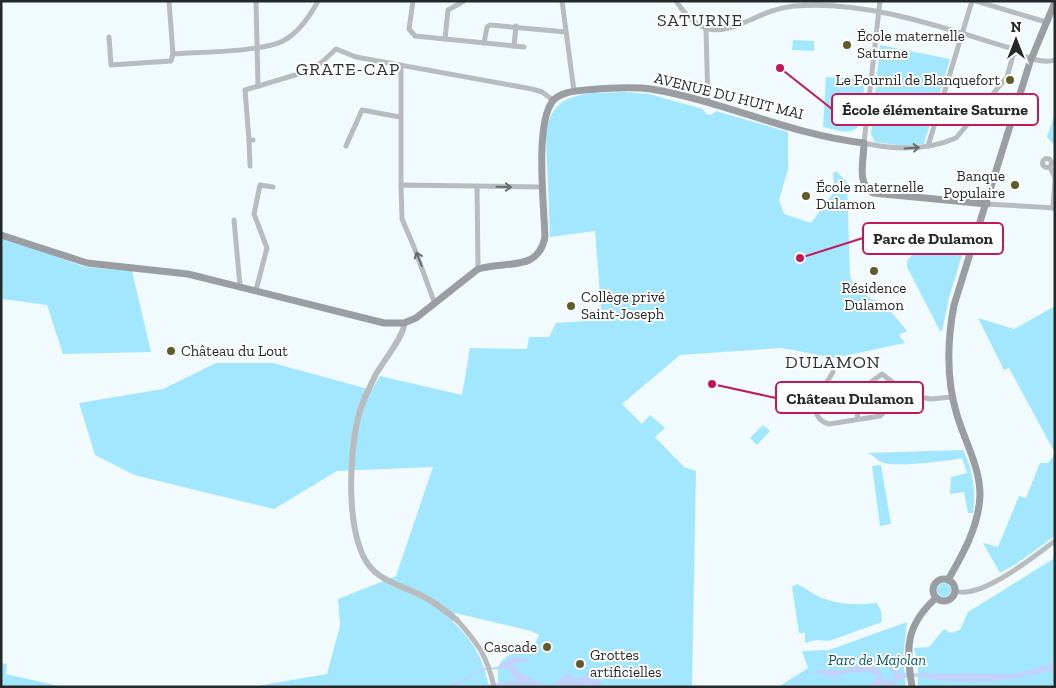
<svg xmlns="http://www.w3.org/2000/svg" width="1056" height="688" viewBox="0 0 1056 688" font-family="'Zilla Slab',serif">
	<rect width="100%" height="100%" fill="#f1fbfe"/>
	<!-- green -->
	<g fill="#a2e7fe">
		<path d="M793 40 814 41V51L792 50Z"/>
		<path d="M880 45 950 59 924 144 905 146 875 142 871 134Z"/>
		<path d="M826 77 865 79 861 121C855 138 837 130 823 127Z"/>
		<path d="M623 92 649 94 703 109 706 114 711 115 716 111 788 132V169L779 200 784 214 811 223 835 191 833 174 836 171 847 182 850 277 856 288 871 299 883 302 907 331 899 335 905 343 834 358 782 348 680 355 622 404 642 424 650 415 665 428 655 437 684 467 696 471 692 687H499C493 657 507 654 533 648L539 635 531 631 455 613 453 622C473 641 484 660 489 687H251L327 674 340 626 338 599 396 576 433 467 337 471 274 509 134 475 95 455 79 403 163 389 216 363H273L372 390 380 376 462 395 470 348 527 349 529 337H549L556 323 602 320 595 231 550 237 546 135C551 89 587 94 623 92Z"/>
		<path d="M1055 113V143L1053 144 1047 137Z"/>
		<path d="M971 225 949 298 942 331H940L907 267V261L911 256Z"/>
		<path d="M1 237 85 267 132 271 151 352 63 354 47 305 2 299 1 302Z"/>
		<path d="M1055 306V453L1009 368 1004 370 978 318 1014 329Z"/>
		<path d="M763 425 770 431 757 445 750 438Z"/>
		<path d="M963 450C973 470 976 490 973 513H968L964 492 950 494 951 477 967 473 962 458C949 461 895 467 884 463 877 461 874 455 867 453Z"/>
		<path d="M1055 454V536L1016 564 1000 573 983 543 998 547 1019 496 1026 498 1040 463H1048Z"/>
		<path d="M881 465 891 524 880 526 872 466Z"/>
		<path d="M1055 558V687H918V669L914 648 929 647 944 629 951 633 960 630 968 612Z"/>
		<circle cx="944" cy="590" r="7"/>
		<path d="M797 584C806 588 815 596 825 599 842 605 859 605 877 603L881 611 882 622 829 641 816 640 805 643V633H799L792 587Z"/>
		<path d="M907 622 903 659 906 687H778L808 668 802 651 829 650Z"/>
		<path d="M1 663 7 664 6 674 63 687H1Z"/>
	</g>
	<!-- water -->
	<g fill="#c1d3fc" fill-rule="evenodd">
		<path d="M883 655 888 657 901 673 1013 674 1055 663V669C1020 681 984 683 947 681 936 681 923 676 912 677 905 678 896 680 892 687H869L877 677 874 674 865 672 846 673 835 678 819 674 817 670H841L855 666H867ZM884 659 895 675 894 680H884L878 665Z"/>
		<path d="M512 657 527 658V661L515 664 514 667 524 675 551 687H474L517 680 505 667C497 671 489 668 481 671 469 675 460 687 447 687L483 668 497 667Z"/>
		<path d="M590 672 605 687H551L566 673 578 679Z"/>
	</g>
	<g fill="none" stroke-linecap="round" stroke-linejoin="round">
		<!-- stream -->
		<g stroke="#c1d3fc" stroke-width="1">
			<path d="M1048 671 1055 670"/>
			<path d="M792 687 812 672 819 673"/>
		</g>
		<!-- minor -->
		<g stroke="#b9bcbf" stroke-width="5">
			<path d="M169 1 173 54C199 52 261 52 283 41 298 33 310 16 318 1"/>
			<path d="M256 1 258 86"/>
			<path d="M413 1 409 29 415 36 524 47"/>
			<path d="M562 1 574 91"/>
			<path d="M676 1C715 60 744 11 794 6 867 0 941 27 1010 48 1018 56 1043 64 1055 60"/>
			<path d="M880 1 864 143C895 150 926 151 956 138L1007 77 1014 52"/>
			<path d="M976 1 1046 22"/>
			<path d="M706 30 708 103"/>
			<path d="M109 37 111 65 171 61 173 54"/>
			<path d="M445 39 448 10 464 1"/>
			<path d="M484 43 487 27 490 25 566 32"/>
			<path d="M514 46 516 26"/>
			<path d="M401 65V185"/>
			<path d="M249 140 250 166"/>
			<path d="M253 140H249L245 90 305 72 321 63 336 49 356 57 532 89 542 92 553 100"/>
			<path d="M346 146 362 110 400 117"/>
			<path d="M928 146 972 1"/>
			<circle cx="1047" cy="163" r="4.5"/>
			<path d="M1050 167 1055 178"/>
			<path d="M477 186 478 269"/>
			<path d="M987 204 1055 208"/>
			<path d="M1053 208 1055 180"/>
			<path d="M234 220 240 286"/>
			<path d="M256 290 267 248 254 214 260 185 273 187"/>
			<path d="M435 304 414 247 402 219 401 185 543 187"/>
			<path d="M833 372 813 405C817 415 818 421 829 424L880 416 888 408 890 398 898 393 931 399 952 397"/>
			<path d="M871 382 882 374 908 394"/>
			<path d="M858 418 856 409 862 392"/>
			<path d="M955 591C981 600 1034 556 1055 541"/>
			<path d="M457 620C478 644 487 655 494 687"/>
		</g>
		<!-- tertiary -->
		<path stroke="#b9bcbf" stroke-width="6" d="M404 323C406 334 381 364 375 376 369 389 361 403 358 418 349 456 344 545 375 572 390 585 409 588 426 598 437 604 447 612 457 620"/>
		<!-- secondary -->
		<g stroke="#9a9ea2" stroke-width="7">
			<path d="M1 235 87 263 188 274 384 323H404L416 318 478 269C505 260 538 273 545 237 544 206 535 126 552 102 559 92 575 91 586 90 607 88 630 86 651 89 723 101 791 135 864 143 864 160 856 184 873 193L987 204"/>
			<circle cx="944" cy="590" r="11"/>
			<path d="M948 580C963 554 979 526 980 495 980 467 965 442 957 415 946 379 947 342 954 305L1030 62 1055 2"/>
			<path d="M912 687C906 648 905 626 936 598"/>
		</g>
	</g>
	<!-- one-way arrows -->
	<defs><path id="oneway-shaft" d="M-6 0H5M1.5-3L5.5 0L1.5 3" fill="none" stroke-width="1.6" stroke-linecap="round" stroke-linejoin="round" transform="scale(1.25)"/></defs>
	<g stroke="#686b6c">
		<use href="#oneway-shaft" transform="translate(912 148) rotate(-4)"/>
		<use href="#oneway-shaft" transform="translate(504 187) rotate(1)"/>
		<use href="#oneway-shaft" transform="translate(419 259) rotate(-111)"/>
	</g>
	<!-- markers -->
	<g fill="#5e5c29" stroke="#fff" stroke-width="2">
		<circle cx="847" cy="45" r="5"/>
		<circle cx="1010" cy="80" r="5"/>
		<circle cx="1015" cy="185" r="5"/>
		<circle cx="806" cy="196" r="5"/>
		<circle cx="874" cy="271" r="5"/>
		<circle cx="571" cy="306" r="5"/>
		<circle cx="171" cy="351" r="5"/>
		<circle cx="547" cy="647" r="5"/>
		<circle cx="580" cy="664" r="5"/>
	</g>
	<g text-anchor="middle" dominant-baseline="central" stroke-width="4" stroke-linejoin="round" paint-order="stroke">
		<!-- poi labels -->
		<g font-size="15" fill="#252829" stroke="#fff" text-anchor="start">
			<text x="857" y="36">École maternelle<tspan x="857" dy="17">Saturne</tspan></text>
			<text x="1000" y="80" text-anchor="end">Le Fournil de Blanquefort</text>
			<text x="1005" y="176" text-anchor="end">Banque<tspan x="1005" dy="17">Populaire</tspan></text>
			<text x="816" y="187">École maternelle<tspan x="816" dy="17">Dulamon</tspan></text>
			<text x="874" y="288" text-anchor="middle">Résidence<tspan x="874" dy="17">Dulamon</tspan></text>
			<text x="581" y="297">Collège privé<tspan x="581" dy="17">Saint-Joseph</tspan></text>
			<text x="181" y="351">Château du Lout</text>
			<text x="537" y="647" text-anchor="end">Cascade</text>
			<text x="590" y="655">Grottes<tspan x="590" dy="17">artificielles</tspan></text>
		</g>
		<!-- street labels -->
		<g font-size="15" fill="#252829" stroke="#fff">
			<text transform="translate(729 96) rotate(14)">AVENUE DU HUIT MAI</text>
		</g>
		<!-- park labels -->
		<g font-size="15" font-style="italic" fill="#01596d" stroke="#fff">
			<text x="877" y="660">Parc de Majolan</text>
		</g>
		<!-- quarter labels -->
		<g font-size="18" letter-spacing="1" fill="#2c3436" stroke="#fff">
			<text x="700" y="20">SATURNE</text>
			<text x="348" y="69">GRATE-CAP</text>
			<text x="833" y="362">DULAMON</text>
		</g>
	</g>
	<!-- callouts -->
	<path fill="none" stroke="#c2185b" stroke-width="2" d="M780 68L832 109M800 258L863 238M712 384L776 398"/>
	<g fill="#c2185b" stroke="#fff" stroke-width="2">
		<circle cx="780" cy="68" r="5"/>
		<circle cx="800" cy="258" r="5"/>
		<circle cx="712" cy="384" r="5"/>
	</g>
	<g fill="#fff" stroke="#c2185b" stroke-width="2">
		<rect x="832" y="94" width="206" height="31" rx="5"/>
		<rect x="863" y="223" width="140" height="31" rx="5"/>
		<rect x="776" y="382" width="147" height="31" rx="5"/>
	</g>
	<g font-size="16" text-anchor="middle" font-weight="bold" fill="#252829">
		<text x="935" y="115">École élémentaire Saturne</text>
		<text x="933" y="244">Parc de Dulamon</text>
		<text x="850" y="404">Château Dulamon</text>
	</g>
	<!-- border -->
	<rect width="1056" height="688" fill="none" stroke="#252829" stroke-width="5"/>
	<!-- north arrow -->
	<g transform="translate(1016 40)" stroke="#ffffff" stroke-width="4" paint-order="stroke">
	<path d="M0-4L9 19L0 12L-9 19Z" fill="#252829"/>
	<text y="-8" font-size="14" font-weight="bold" text-anchor="middle" fill="#252829">N</text>
	</g>
</svg>
